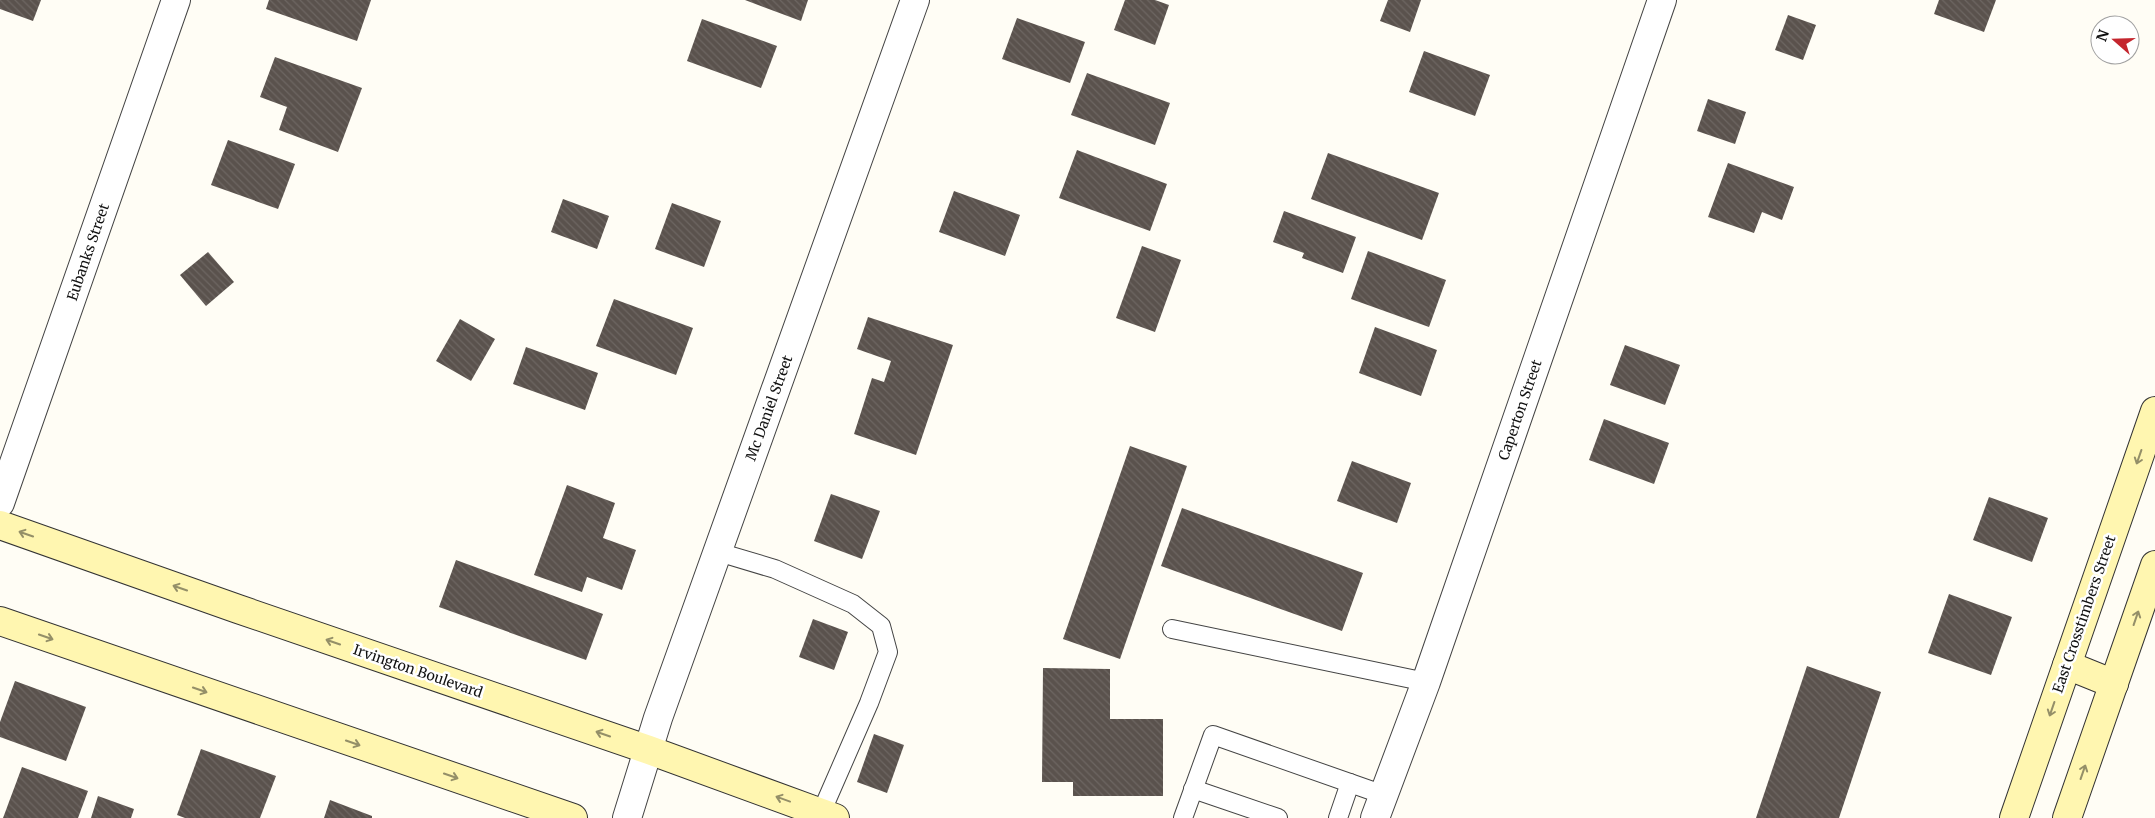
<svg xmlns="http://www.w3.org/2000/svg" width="2155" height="818" viewBox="0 0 2155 818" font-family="Merriweather,serif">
	<defs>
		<pattern id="building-back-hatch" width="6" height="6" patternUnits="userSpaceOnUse" patternTransform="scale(1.25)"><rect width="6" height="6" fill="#5a524d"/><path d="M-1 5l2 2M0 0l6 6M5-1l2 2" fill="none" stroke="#6d6662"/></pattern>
	</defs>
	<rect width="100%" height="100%" fill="#fffdf5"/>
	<!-- building -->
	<g fill="url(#building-back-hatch)">
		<path d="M0 0H41L33 21 0 9Z"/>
		<path d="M269 0H371L357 41 266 9Z"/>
		<path d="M745 0H808L801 21Z"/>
		<path d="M1125 0H1155L1169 5 1155 45 1114 30Z"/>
		<path d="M1388 0H1421L1410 32 1380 21Z"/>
		<path d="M1939 0H1996L1984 32 1934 14Z"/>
		<path d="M1788 15 1816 25 1803 60 1775 50Z"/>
		<path d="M1017 18 1085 42 1070 83 1002 59Z"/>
		<path d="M702 19 777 46 761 88 687 61Z"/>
		<path d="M1424 51 1490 75 1475 116 1409 92Z"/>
		<path d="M275 57 362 88 338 152 279 130 287 107 260 97Z"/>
		<path d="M1087 73 1170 103 1155 145 1071 115Z"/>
		<path d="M1708 99 1746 112 1735 144 1697 131Z"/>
		<path d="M228 140 295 164 278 209 211 185Z"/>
		<path d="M1077 150 1167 184 1150 231 1059 198Z"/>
		<path d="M1328 153 1439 193 1422 240 1311 199Z"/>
		<path d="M1728 163 1794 187 1782 220 1762 212 1754 233 1708 217Z"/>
		<path d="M954 191 1020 215 1005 256 939 232Z"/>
		<path d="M563 199 609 216 597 249 551 232Z"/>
		<path d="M672 203 721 221 704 267 655 249Z"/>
		<path d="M1284 211 1356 237 1343 273 1302 258 1304 253 1273 242Z"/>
		<path d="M1142 246 1181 260 1155 332 1116 318Z"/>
		<path d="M1368 251 1446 280 1429 327 1351 299Z"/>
		<path d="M208 252 234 282 206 306 180 275Z"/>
		<path d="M614 299 693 328 676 375 596 346Z"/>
		<path d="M868 317 953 345 916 455 854 434 872 378 884 382 891 361 857 349Z"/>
		<path d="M460 319 495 339 471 381 436 361Z"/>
		<path d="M1375 327 1437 350 1421 396 1359 373Z"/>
		<path d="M1625 345 1680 365 1665 405 1610 385Z"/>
		<path d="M526 347 598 373 585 410 513 384Z"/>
		<path d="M1604 419 1669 443 1654 484 1589 460Z"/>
		<path d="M1130 446 1187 466 1120 659 1063 639Z"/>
		<path d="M1352 461 1411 483 1397 523 1337 501Z"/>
		<path d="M567 485 615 503 603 538 636 550 622 590 587 577 582 592 534 575Z"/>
		<path d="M831 494 880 511 862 559 814 541Z"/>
		<path d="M1989 497 2048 518 2032 562 1973 540Z"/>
		<path d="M1182 508 1363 573 1342 631 1161 566Z"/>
		<path d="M456 560 603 614 586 660 439 607Z"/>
		<path d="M1949 594 2012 617 1991 675 1928 653Z"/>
		<path d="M813 619 848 632 834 670 799 657Z"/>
		<path d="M1807 666 1881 692 1839 818H1756Z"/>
		<path d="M1043 668 1110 669V719H1163V796H1073V782H1042Z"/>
		<path d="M15 681 86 707 66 761 0 737V722Z"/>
		<path d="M874 734 904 745 887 793 857 782Z"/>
		<path d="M201 749 276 776 260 818H185L177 815Z"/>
		<path d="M22 767 88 791 78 818H3Z"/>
		<path d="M98 796 134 809 131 818H91Z"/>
		<path d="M330 800 372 816V818H324Z"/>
	</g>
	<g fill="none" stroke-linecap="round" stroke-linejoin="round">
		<defs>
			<g id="lane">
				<path d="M718 552 775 569 853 604 881 626 888 652 869 703 821 813"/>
				<path d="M1172 629 1426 682"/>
				<path d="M1193 789 1278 818"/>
				<path d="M1183 818 1213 735 1384 795"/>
				<path d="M1338 818 1350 783"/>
			</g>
			<g id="street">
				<path d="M0 503 176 0"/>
				<path d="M627 818 658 718 915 0"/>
				<path d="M1375 818 1426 682 1662 0"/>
			</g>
			<g id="secondary">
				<path d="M0 525 238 609 649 750 835 818"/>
				<path d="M0 621 573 818"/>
				<path d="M2067 665 2114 684"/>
				<path d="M2014 818 2155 411"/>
				<path d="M2067 818 2155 565"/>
			</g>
		</defs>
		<!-- lane casing -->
		<use href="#lane" stroke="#444" stroke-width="20"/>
		<!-- street casing -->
		<use href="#street" stroke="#444" stroke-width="30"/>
		<!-- secondary casing -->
		<use href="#secondary" stroke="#333" stroke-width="30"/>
		<!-- lane -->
		<use href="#lane" stroke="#fff" stroke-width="18"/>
		<!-- street -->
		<use href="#street" stroke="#fff" stroke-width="28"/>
		<!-- secondary -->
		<use href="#secondary" stroke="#fff6b0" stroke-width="28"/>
	</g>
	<!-- one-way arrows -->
	<defs><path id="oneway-shaft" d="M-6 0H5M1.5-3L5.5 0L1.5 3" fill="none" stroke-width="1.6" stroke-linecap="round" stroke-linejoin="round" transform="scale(1.25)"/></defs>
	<g stroke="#948f68">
		<use href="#oneway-shaft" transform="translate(2139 457) rotate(109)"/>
		<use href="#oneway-shaft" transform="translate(26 534) rotate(-161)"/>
		<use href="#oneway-shaft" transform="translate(180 588) rotate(-161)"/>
		<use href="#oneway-shaft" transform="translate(2136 618) rotate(-71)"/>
		<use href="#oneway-shaft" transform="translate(46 637) rotate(19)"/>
		<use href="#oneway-shaft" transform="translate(333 642) rotate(-161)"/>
		<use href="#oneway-shaft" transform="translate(200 690) rotate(19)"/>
		<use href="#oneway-shaft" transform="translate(2052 709) rotate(109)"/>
		<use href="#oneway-shaft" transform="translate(603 734) rotate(-161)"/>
		<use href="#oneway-shaft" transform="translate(353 743) rotate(19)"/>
		<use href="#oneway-shaft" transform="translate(2083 772) rotate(-71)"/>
		<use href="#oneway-shaft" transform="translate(451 776) rotate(19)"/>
		<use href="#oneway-shaft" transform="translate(783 799) rotate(-160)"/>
	</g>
	<g text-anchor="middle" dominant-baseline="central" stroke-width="5" stroke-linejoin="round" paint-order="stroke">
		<!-- street labels -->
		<g font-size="14" fill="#111" stroke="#fff">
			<text transform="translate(88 252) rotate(-71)">Eubanks Street</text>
			<text transform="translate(769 408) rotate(-70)">Mc Daniel Street</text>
			<text transform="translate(1520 410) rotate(-71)">Caperton Street</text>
			<text transform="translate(2084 614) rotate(-71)">East Crosstimbers Street</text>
			<text transform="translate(418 671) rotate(19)">Irvington Boulevard</text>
		</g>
	</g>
	<!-- north arrow -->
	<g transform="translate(2115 40) rotate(290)"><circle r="24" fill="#ffffff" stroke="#a0a0a0"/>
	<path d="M0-4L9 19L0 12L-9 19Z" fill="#c4262e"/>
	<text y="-8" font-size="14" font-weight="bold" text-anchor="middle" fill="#111111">N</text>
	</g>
</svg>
